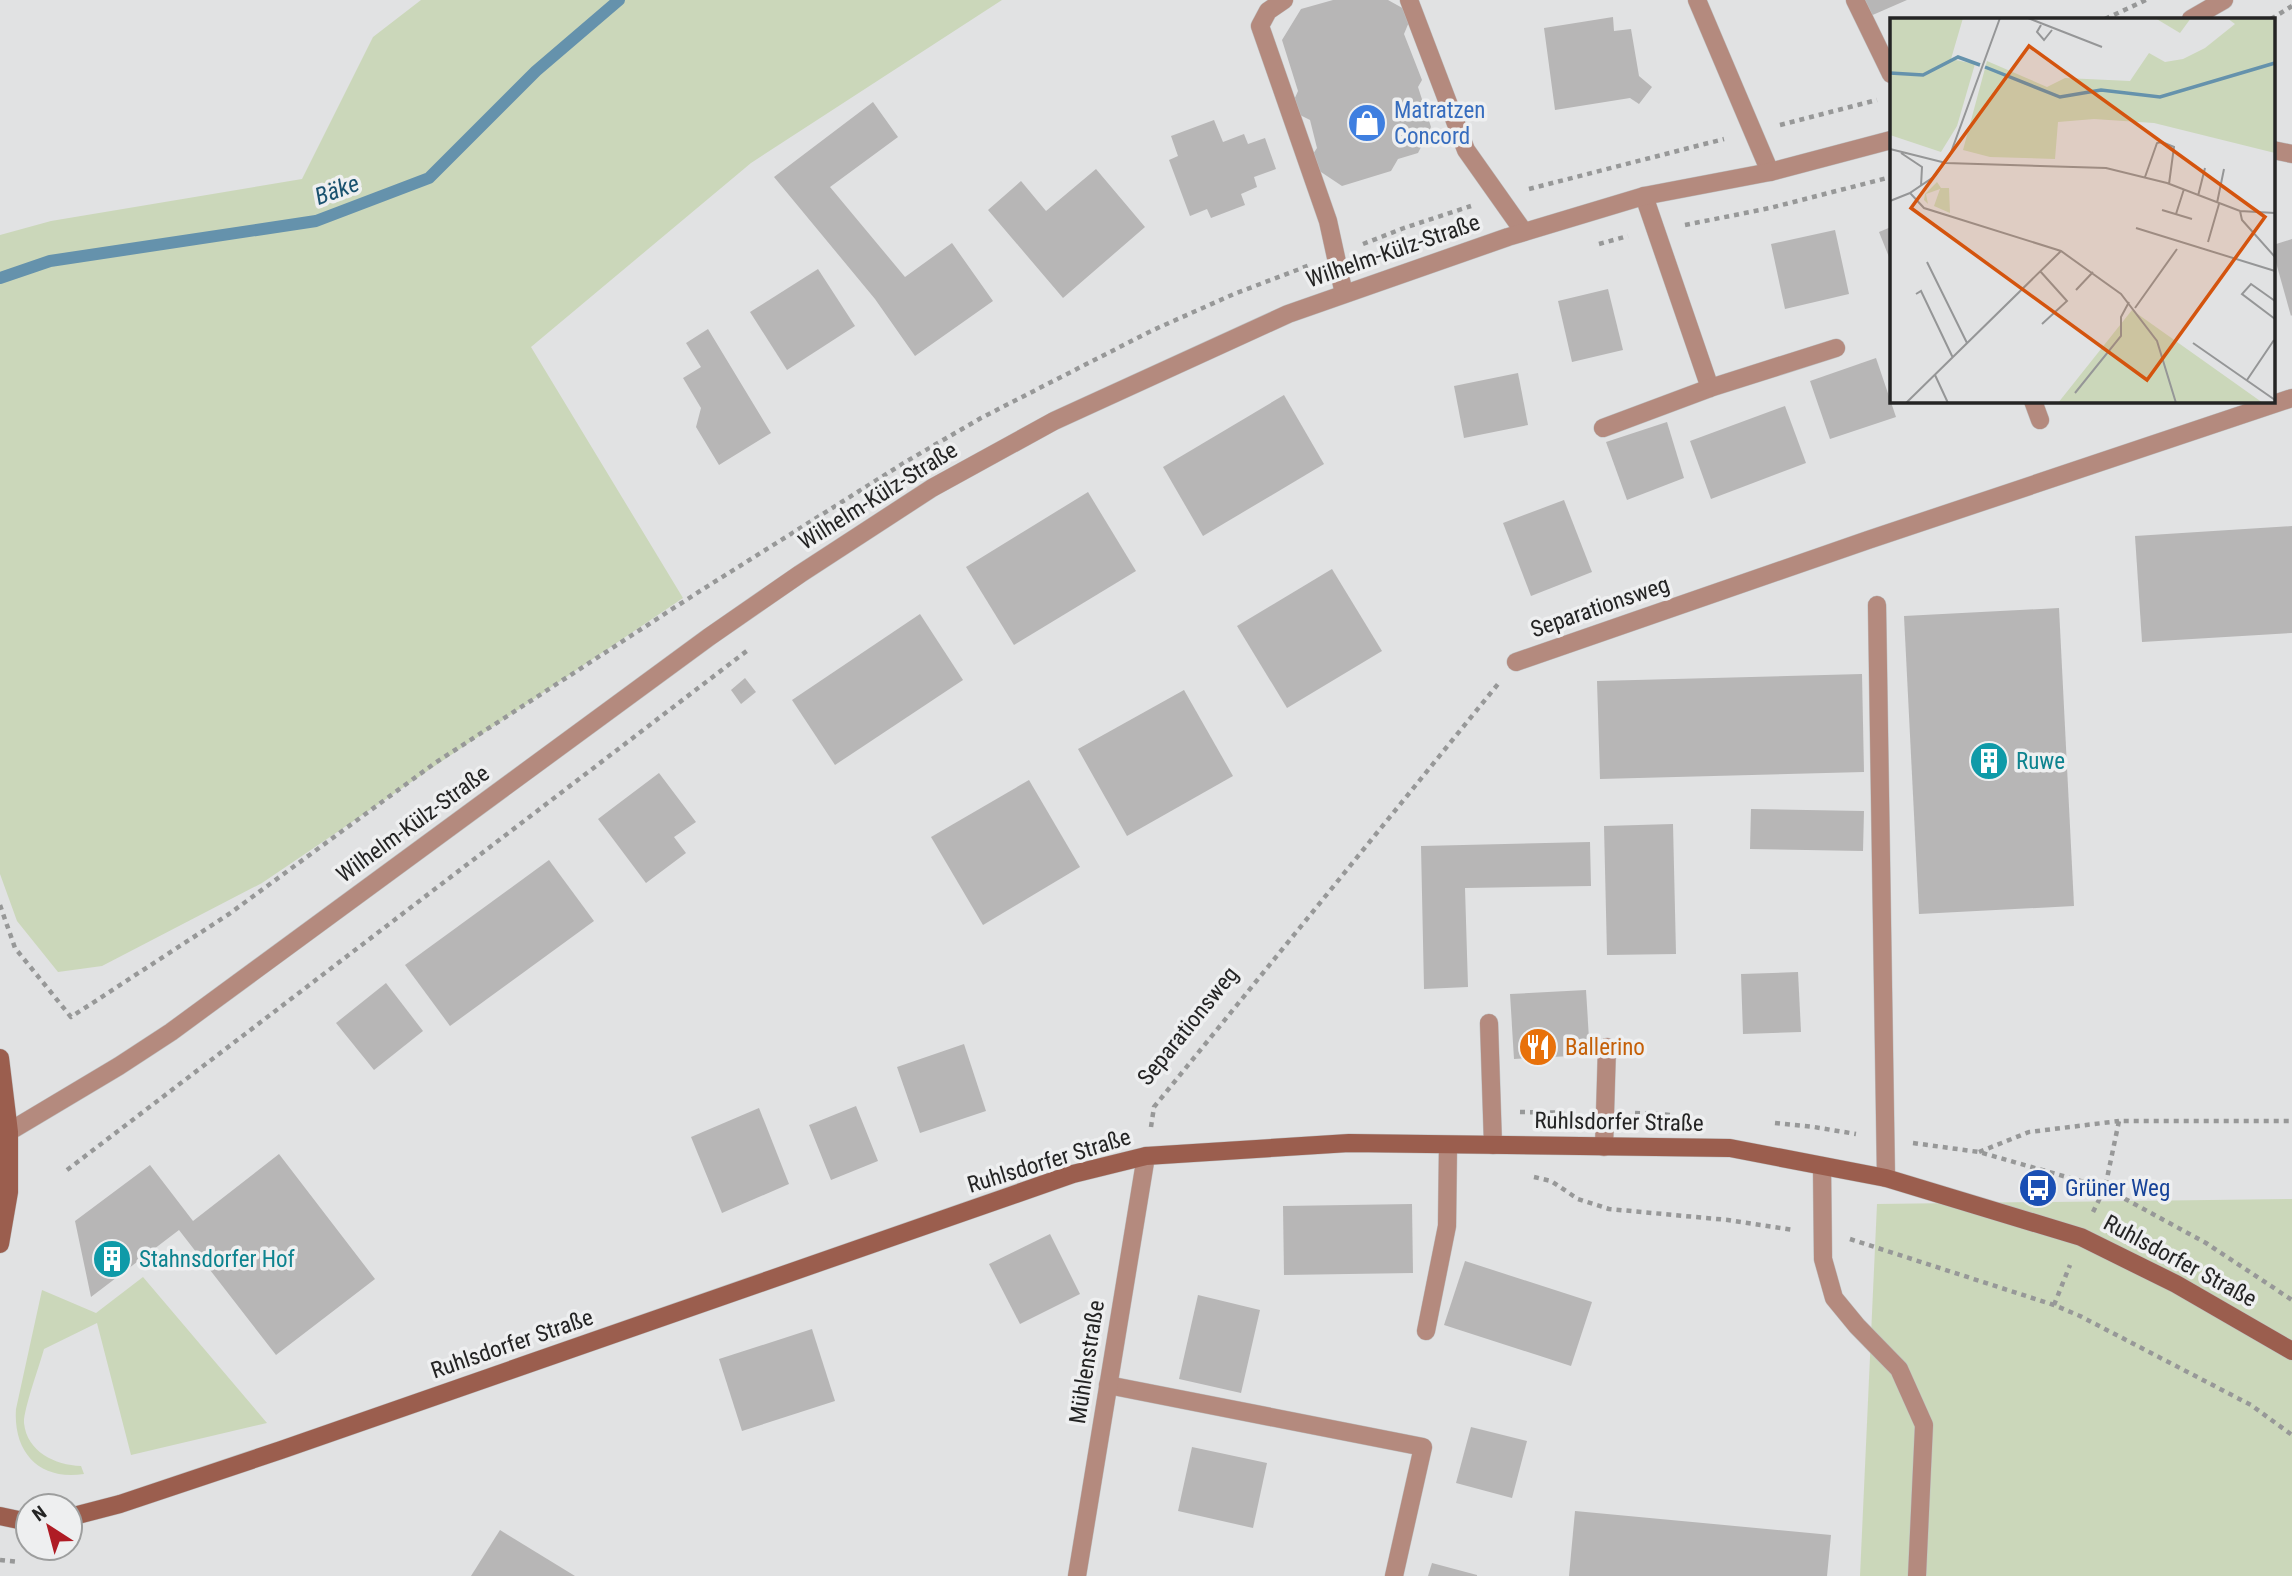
<svg xmlns="http://www.w3.org/2000/svg" width="2292" height="1576" viewBox="0 0 2292 1576" font-family="'Roboto Condensed',sans-serif">
	<rect width="100%" height="100%" fill="#e1e2e3"/>
	<!-- green -->
	<g fill="#cbd7ba">
		<path d="M421 0H1002L751 163 531 347 683 598 262 883 102 966 58 972 17 921 0 874V235L51 221 302 179 373 37Z"/>
		<path d="M2292 1199V1576H1860L1877 1204Z"/>
		<path d="M143 1277 267 1423 131 1455 97 1323 44 1349C40 1364 23 1411 24 1423 27 1452 55 1465 81 1466L84 1474C40 1481 13 1453 16 1409L42 1290 96 1313Z"/>
	</g>
	<g fill="none" stroke-linecap="round" stroke-linejoin="round">
		<!-- stream -->
		<path stroke="#6592ac" stroke-width="12" d="M0 278 50 261 316 221 429 178 536 71 619 0"/>
	</g>
	<!-- building -->
	<g fill="#b7b6b6">
		<path d="M1333 0H1388L1406 10 1409 22 1404 34 1422 80 1418 87 1431 127 1418 153 1398 159 1391 171 1342 186 1315 168 1311 157 1317 148 1310 120 1298 114 1294 100 1298 91 1282 40 1301 9Z"/>
		<path d="M1861 0H1907L1868 17Z"/>
		<path d="M1613 17 1614 31 1631 29 1639 76 1652 87 1639 104 1630 98 1555 110 1544 28Z"/>
		<path d="M873 102 898 137 830 187 905 277 952 243 993 301 915 356 875 299 774 177Z"/>
		<path d="M1214 120 1223 142 1244 134 1248 144 1265 138 1276 169 1254 177 1257 187 1241 194 1245 205 1211 218 1207 209 1190 216 1169 160 1178 156 1171 136Z"/>
		<path d="M1096 169 1145 227 1063 298 988 210 1021 181 1046 211Z"/>
		<path d="M1891 227V262L1879 232Z"/>
		<path d="M1835 230 1849 294 1785 309 1771 244Z"/>
		<path d="M2292 239V315L2291 316 2273 252V245Z"/>
		<path d="M818 269 855 326 787 370 750 312Z"/>
		<path d="M1608 289 1623 350 1572 362 1558 301Z"/>
		<path d="M708 329 771 433 719 465 696 427 701 408 683 378 701 367 686 343Z"/>
		<path d="M1876 358 1896 417 1830 439 1810 381Z"/>
		<path d="M1518 373 1528 425 1464 438 1454 386Z"/>
		<path d="M1284 395 1324 464 1203 536 1163 467Z"/>
		<path d="M1785 406 1806 463 1711 499 1690 441Z"/>
		<path d="M1667 422 1684 478 1627 500 1606 442Z"/>
		<path d="M1088 492 1136 571 1014 645 966 567Z"/>
		<path d="M1564 500 1592 572 1531 596 1503 523Z"/>
		<path d="M2292 526V633L2142 642 2135 536Z"/>
		<path d="M1332 569 1382 651 1287 708 1237 626Z"/>
		<path d="M2059 608 2074 906 1919 914 1904 616Z"/>
		<path d="M920 614 963 680 835 765 792 700Z"/>
		<path d="M1862 674 1864 772 1600 779 1597 681Z"/>
		<path d="M745 678 756 692 741 704 731 690Z"/>
		<path d="M1184 690 1233 776 1127 836 1078 749Z"/>
		<path d="M659 773 696 822 674 837 686 853 646 883 598 819Z"/>
		<path d="M1029 780 1080 867 983 925 931 837Z"/>
		<path d="M1751 809 1864 811 1863 851 1750 849Z"/>
		<path d="M1673 824 1676 954 1607 955 1604 826Z"/>
		<path d="M1590 842 1591 886 1465 888 1468 987 1424 989 1421 846Z"/>
		<path d="M549 860 594 921 450 1026 405 965Z"/>
		<path d="M1798 972 1801 1032 1743 1034 1741 974Z"/>
		<path d="M386 983 423 1031 374 1070 336 1023Z"/>
		<path d="M1586 990 1590 1055 1514 1059 1510 994Z"/>
		<path d="M964 1044 986 1111 920 1133 897 1067Z"/>
		<path d="M856 1106 878 1161 831 1180 809 1125Z"/>
		<path d="M759 1108 789 1184 722 1213 691 1137Z"/>
		<path d="M279 1154 375 1279 276 1355 179 1230 91 1297 75 1221 150 1165 193 1221Z"/>
		<path d="M1412 1204 1413 1273 1284 1275 1283 1206Z"/>
		<path d="M1050 1234 1080 1294 1020 1324 989 1264Z"/>
		<path d="M1465 1261 1592 1302 1571 1366 1444 1325Z"/>
		<path d="M1198 1295 1260 1310 1241 1393 1179 1379Z"/>
		<path d="M812 1329 835 1401 742 1431 719 1359Z"/>
		<path d="M1471 1427 1527 1441 1512 1498 1456 1483Z"/>
		<path d="M1192 1447 1267 1463 1253 1528 1178 1511Z"/>
		<path d="M1575 1511 1831 1535 1827 1576H1569Z"/>
		<path d="M500 1530 575 1576H471Z"/>
		<path d="M1432 1563 1477 1575V1576H1428Z"/>
	</g>
	<g fill="none" stroke-linecap="round" stroke-linejoin="round">
		<defs>
			<g id="service">
				<path d="M1284 0 1268 11 1260 26 1328 221 1344 294"/>
				<path d="M1409 0 1466 150 1524 232"/>
				<path d="M1697 0 1770 172"/>
				<path d="M1855 0 1891 74"/>
				<path d="M1644 196 1710 388"/>
				<path d="M2033 401 2040 420"/>
				<path d="M1603 428 1710 388 1836 348"/>
				<path d="M1877 605 1886 1178"/>
				<path d="M1489 1023 1493 1145"/>
				<path d="M1604 1147 1607 1047"/>
				<path d="M1822 1166 1823 1259 1834 1298 1857 1326 1899 1369 1924 1425 1917 1576"/>
				<path d="M1426 1331 1447 1226 1448 1146"/>
				<path d="M1108 1385 1423 1447 1394 1576"/>
			</g>
			<g id="minor">
				<path d="M2273 150 2292 154"/>
				<path d="M1516 662 1868 540 2292 398"/>
				<path d="M1077 1576 1146 1156"/>
			</g>
			<g id="tertiary">
				<path d="M2191 19 2224 0"/>
				<path d="M0 1137 119 1066 171 1032 709 637 800 574 932 488 1054 421 1288 314 1508 237 1644 196 1770 172 1891 140"/>
			</g>
			<g id="secondary">
				<path d="M0 1058 9 1132V1192L0 1244"/>
				<path d="M0 1516 28 1522"/>
				<path d="M70 1517 120 1504 281 1450 1073 1174 1146 1156 1349 1143 1730 1148 1886 1178 2081 1237 2176 1284 2292 1351"/>
			</g>
		</defs>
		<!-- service casing -->
		<use href="#service" stroke="#bfc0c1" stroke-width="19"/>
		<!-- minor casing -->
		<use href="#minor" stroke="#bfc0c1" stroke-width="19"/>
		<!-- tertiary casing -->
		<use href="#tertiary" stroke="#bfc0c1" stroke-width="19"/>
		<!-- secondary casing -->
		<use href="#secondary" stroke="#bfc0c1" stroke-width="19"/>
		<!-- path -->
		<g stroke="#979898" stroke-width="4.5" stroke-dasharray="5 5" stroke-linecap="butt">
			<path d="M2105 19 2146 0"/>
			<path d="M2271 19 2292 6"/>
			<path d="M1780 125 1877 100"/>
			<path d="M1529 189 1724 139"/>
			<path d="M1685 225 1770 208 1891 177"/>
			<path d="M1363 244 1404 228 1471 206"/>
			<path d="M1599 244 1628 236"/>
			<path d="M0 905 15 948 71 1017 229 914 435 763 700 591 907 461 981 418 1151 331 1234 294 1310 265"/>
			<path d="M1520 1112 1578 1113"/>
			<path d="M1635 1113 1672 1115"/>
			<path d="M1775 1123 1814 1127 1856 1134"/>
			<path d="M1151 1127 1154 1107 1498 684"/>
			<path d="M1913 1143 1979 1152 2105 1188 2206 1243 2292 1300"/>
			<path d="M1979 1152 2029 1132 2119 1121"/>
			<path d="M67 1170 748 650"/>
			<path d="M1534 1177 1551 1181 1578 1199 1609 1209 1728 1220 1793 1230"/>
			<path d="M2093 1212 2105 1188 2119 1121H2292"/>
			<path d="M1850 1239 2054 1305 2080 1316 2251 1405 2292 1435"/>
			<path d="M2054 1305 2070 1265"/>
			<path d="M0 1560 19 1562"/>
		</g>
		<!-- service -->
		<use href="#service" stroke="#b48a7e" stroke-width="18"/>
		<!-- minor -->
		<use href="#minor" stroke="#b48a7e" stroke-width="18"/>
		<!-- tertiary -->
		<use href="#tertiary" stroke="#b48a7e" stroke-width="18"/>
		<!-- secondary -->
		<use href="#secondary" stroke="#9b5e4e" stroke-width="18"/>
	</g>
	<!-- icons -->
	<defs>
		<symbol id="shop-disc" viewBox="-11 -11 22 22"><circle r="9.5" fill="#3f7fe0" stroke="#eeeff0"/><path d="M-5-2.5h2.3a2.7 3.5 0 0 1 5.4 0H5L5.5 6h-11ZM-1.5-2.5h3a1.5 2.3 0 0 0-3 0Z" fill="#fff"/></symbol>
		<symbol id="building-disc" viewBox="-11 -11 22 22"><circle r="9.5" fill="#0f9aa8" stroke="#eeeff0"/><path d="M-4-6H4V6H1V3H-1V6H-4ZM-2.5-4.3h1.7v1.8h-1.7ZM.8-4.3h1.7v1.8H.8ZM-2.5-1h1.7V.8h-1.7ZM.8-1h1.7V.8H.8Z" fill="#fff"/></symbol>
		<symbol id="restaurant-disc" viewBox="-11 -11 22 22"><circle r="9.5" fill="#e8710a" stroke="#eeeff0"/><path d="M-5-6h1v4h1v-4h1v4h1v-4h1v5L-1.5 .5V6h-2V.5L-5-1ZM5-6V6H3V1.5H1.5Q1.5-4 5-6Z" fill="#fff"/></symbol>
		<symbol id="bus-disc" viewBox="-11 -11 22 22"><circle r="9.5" fill="#1a4fb4" stroke="#eeeff0"/><path d="M-5-6H5V4H4V6H2V4H-2V6H-4V4H-5ZM-3.5-4V0h7V-4ZM-3.5 1.2v1.5H-2V1.2ZM2 1.2v1.5H3.5V1.2Z" fill="#fff"/></symbol>
	</defs>
	<g fill-rule="evenodd">
		<use href="#shop-disc" x="1345" y="101" width="44" height="44"/>
		<use href="#building-disc" x="1967" y="739" width="44" height="44"/>
		<use href="#restaurant-disc" x="1516" y="1025" width="44" height="44"/>
		<use href="#bus-disc" x="2016" y="1166" width="44" height="44"/>
		<use href="#building-disc" x="90" y="1237" width="44" height="44"/>
	</g>
	<g text-anchor="middle" dominant-baseline="central" stroke-width="7" stroke-linejoin="round" paint-order="stroke">
		<!-- shop labels -->
		<g font-size="23" fill="#366cbe" stroke="#eeeff0" text-anchor="start">
			<text x="1394" y="110">Matratzen<tspan x="1394" dy="26">Concord</tspan></text>
		</g>
		<!-- street labels -->
		<g font-size="23" fill="#242424" stroke="#eeeff0">
			<text transform="translate(1393 251) rotate(-19)">Wilhelm-Külz-Straße</text>
			<text transform="translate(878 496) rotate(-32)">Wilhelm-Külz-Straße</text>
			<text transform="translate(1600 607) rotate(-19)">Separationsweg</text>
			<text transform="translate(413 824) rotate(-36)">Wilhelm-Külz-Straße</text>
			<text transform="translate(1188 1026) rotate(-51)">Separationsweg</text>
			<text transform="translate(1619 1122) rotate(1)">Ruhlsdorfer Straße</text>
			<text transform="translate(1049 1161) rotate(-17)">Ruhlsdorfer Straße</text>
			<text transform="translate(2180 1261) rotate(28)">Ruhlsdorfer Straße</text>
			<text transform="translate(512 1344) rotate(-19)">Ruhlsdorfer Straße</text>
			<text transform="translate(1087 1362) rotate(-81)">Mühlenstraße</text>
		</g>
		<!-- culture labels -->
		<g font-size="23" fill="#0d838f" stroke="#eeeff0" text-anchor="start">
			<text x="2016" y="761">Ruwe</text>
			<text x="139" y="1259">Stahnsdorfer Hof</text>
		</g>
		<!-- food labels -->
		<g font-size="23" fill="#c56008" stroke="#eeeff0" text-anchor="start">
			<text x="1565" y="1047">Ballerino</text>
		</g>
		<!-- transit labels -->
		<g font-size="23" fill="#164399" stroke="#eeeff0" text-anchor="start">
			<text x="2065" y="1188">Grüner Weg</text>
		</g>
		<!-- water labels -->
		<g font-size="24" font-style="italic" fill="#19516e" stroke="#eeeff0">
			<text transform="translate(337 190) rotate(-20)">Bäke</text>
		</g>
	</g>
	<!-- overview -->
	<g transform="translate(1890 18)">
		<rect width="385" height="385" fill="#e1e2e3"/>
		<path d="M0 0H73L61 41 85 46 67 108 51 134 0 117ZM265 0H301L290 15ZM337 0H385V135L264 105 204 101 168 104 165 141 100 139 73 132 97 43 157 69 175 60 240 63 259 35 275 44 293 41 315 30 345 6ZM47 164 51 170H59L60 195 44 188 50 171 36 176 38 186 34 182 35 176ZM242 292 373 385H168Z" fill="#cbd7ba"/>
		<path fill="none" stroke="#6592ac" stroke-width="3.5" d="M95 49 170 79 211 72 270 79 385 45M0 55 33 57 68 39 90 47"/>
		<path fill="none" stroke="#959697" stroke-width="2" d="M110 0 60 137 45 158 20 175 34 190 171 233 231 276 267 323 286 385M138 0 212 29M151 7 147 14 154 22 162 12M0 131 56 145 216 150 277 165 350 193 385 195M11 135 32 149 31 168M255 159 267 125 272 124 284 129 279 166M308 178 315 150M0 183 20 175M327 185 334 151M272 192 302 201M350 193 352 202 385 239M286 196 294 171M246 210 385 253M318 224 329 186M37 244 77 325M150 253 177 283 152 306M186 272 203 254M26 276 31 273 63 340M385 283 361 266 352 276 385 301M245 290 287 231M303 325 385 382M45 357 58 385M357 362 384 322M185 375 231 318V299L239 284M16 385 171 233"/>
		<path fill="#d4540e" fill-opacity="0.15" stroke="#d4540e" stroke-width="3.5" d="M139 28 375 199 257 362 21 190Z"/>
		<rect width="385" height="385" fill="none" stroke="#242424" stroke-width="3.5"/>
	</g>
	<!-- north arrow -->
	<g transform="translate(49 1527) rotate(324)"><circle r="33" fill="#eeeff0" stroke="#9d9e9e" stroke-width="2"/>
	<path d="M0-5L12 26L0 18L-12 26Z" fill="#af1c25"/>
	<text y="-10" font-size="19" font-weight="bold" text-anchor="middle" fill="#242424">N</text>
	</g>
</svg>
